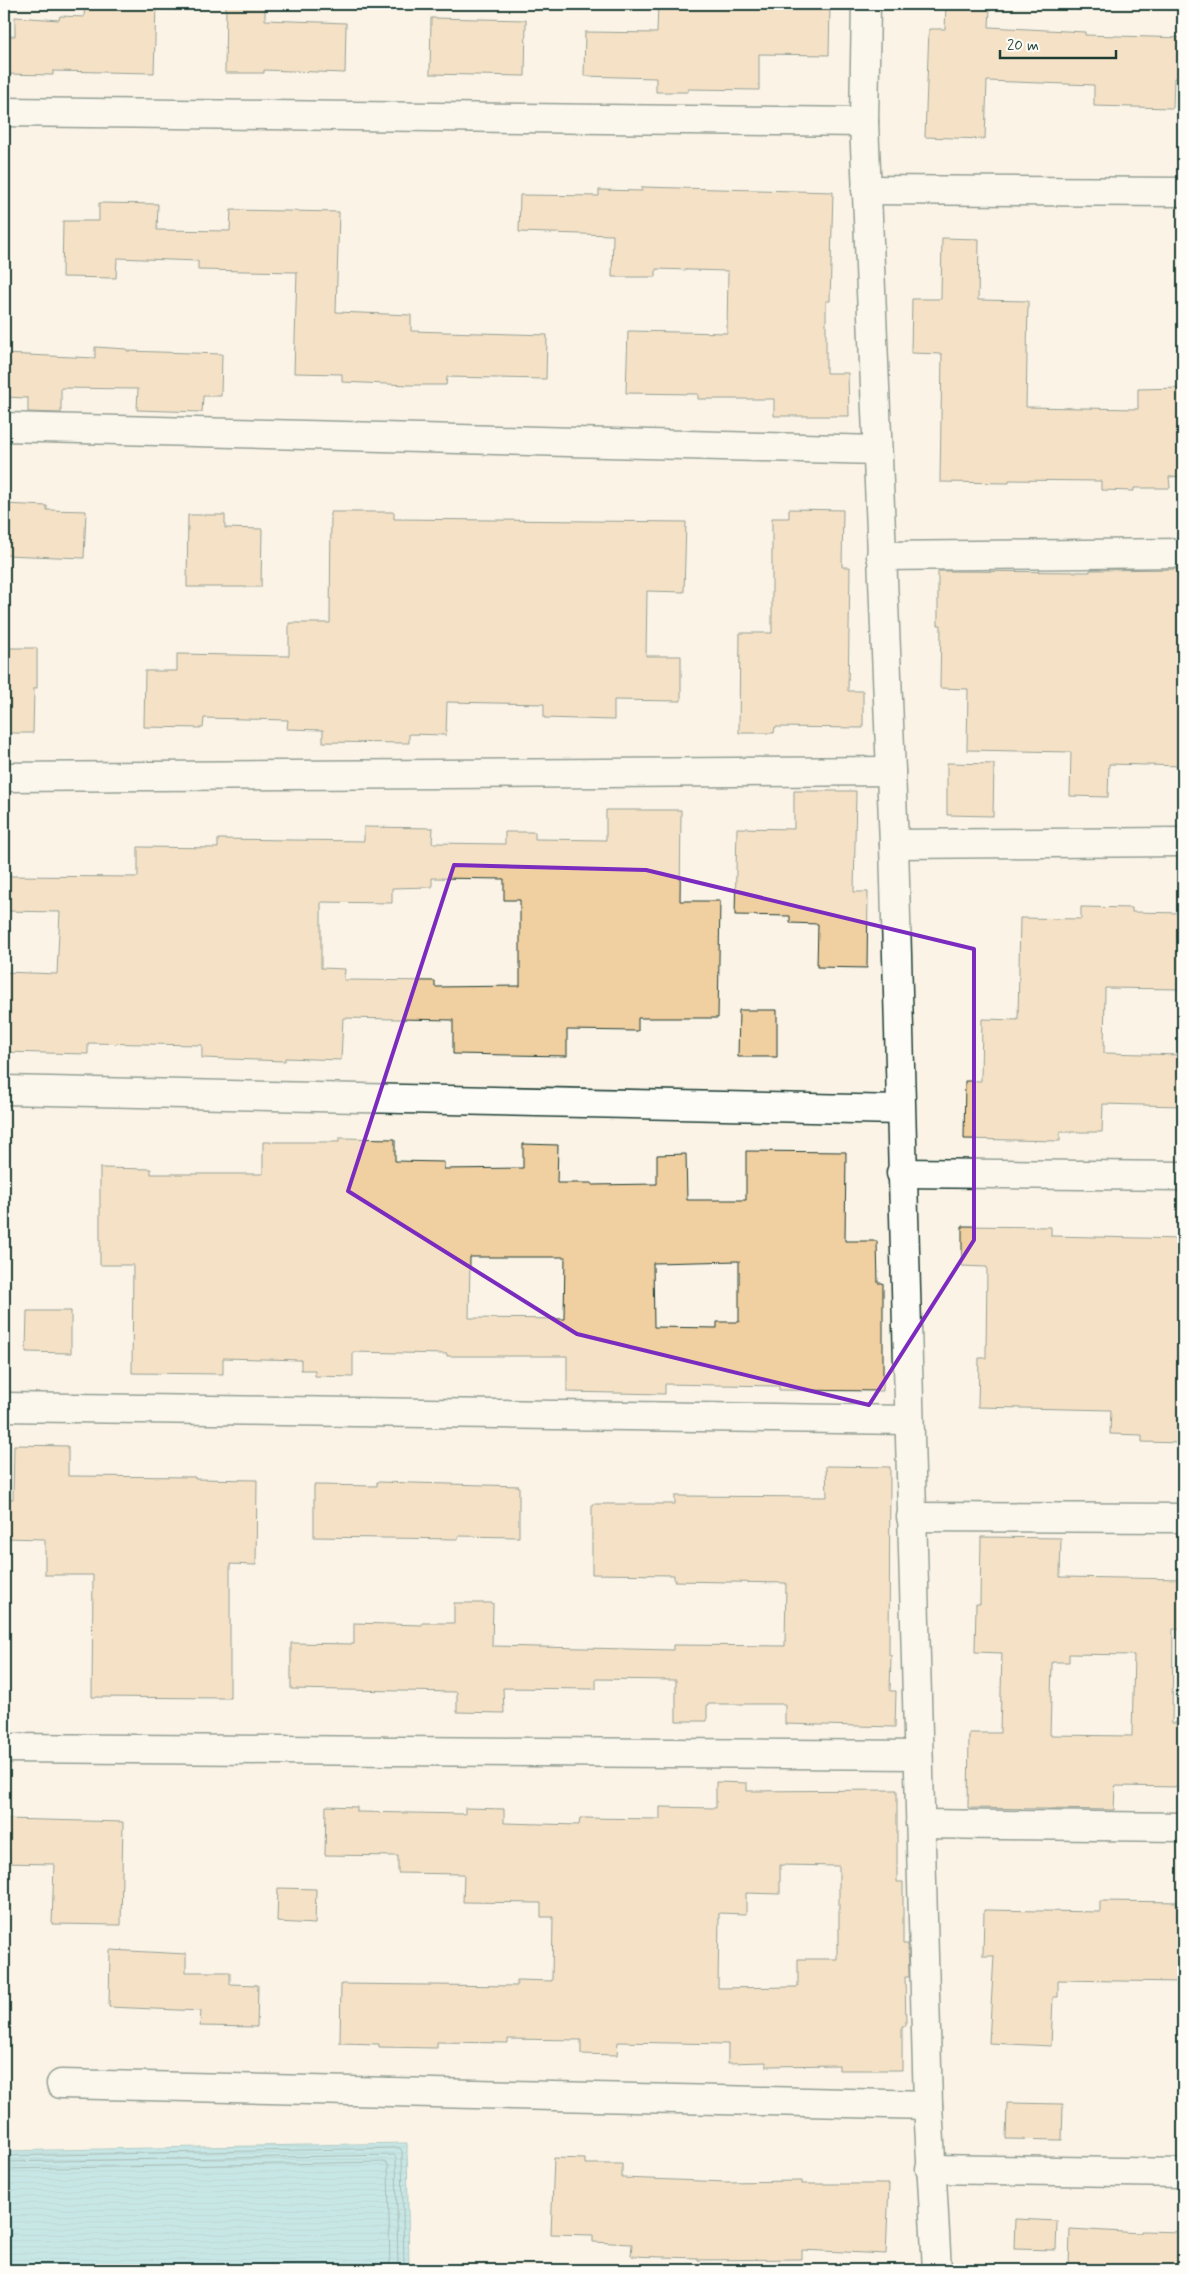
<svg xmlns="http://www.w3.org/2000/svg" width="1187" height="2274" viewBox="0 0 1187 2274" font-family="Mynerve,sans-serif">
	<defs>
		<pattern id="water-rules" width="6" height="5" patternUnits="userSpaceOnUse" patternTransform="scale(1.25)"><rect width="6" height="5" fill="#8bdae7"/><path d="M0 2.5h6" fill="none" stroke="#78bcc7"/></pattern>
	</defs>
	<rect width="100%" height="100%" fill="#faf3e6"/>
	<filter id="ink" filterUnits="userSpaceOnUse"><feTurbulence type="fractalNoise" baseFrequency=".02" numOctaves="2"/><feDisplacementMap in="SourceGraphic" scale="10" xChannelSelector="R" yChannelSelector="G"/><feConvolveMatrix kernelMatrix="1 2 1 2 8 2 1 2 1" color-interpolation-filters="sRGB"/></filter>
	<g filter="url(#ink)">
		<!-- water -->
		<path fill="url(#water-rules)" stroke="#609b9f" d="M407 2143 409 2270H4V2151Z"/>
		<g fill="none" stroke-linecap="round" stroke-linejoin="round">
			<!-- shore -->
			<g stroke="#4a7c7c" stroke-width="1">
				<path d="M4 2156 400 2148 402 2151 404 2270"/>
				<path d="M4 2162 394 2155 396 2157 398 2270"/>
				<path d="M4 2169 386 2162 388 2165 390 2270"/>
			</g>
		</g>
		<!-- building -->
		<g fill="#f0cfa1" stroke="#1f3d34" fill-rule="evenodd">
			<path d="M85 4H156L154 73 53 71V75L4 74V36H15V17L59 20 60 16 84 17Z"/>
			<path d="M226 4H265V20L346 23 345 73 264 70V73H225Z"/>
			<path d="M658 4H830L829 55 759 54V90L688 89V92H656V78L584 76 585 32 657 33Z"/>
			<path d="M946 6 990 7 989 27 1085 32V35L1183 38V78H1174L1173 108 1094 106V85L987 81 985 139 925 137 929 29H945Z"/>
			<path d="M431 18 526 20 525 76 430 74Z"/>
			<path d="M642 187 833 192 830 301H826V373H848L849 416H774V399H698V394L626 393 628 331 727 333 728 271 656 269V277H612L613 235 519 232 520 195 599 196V190L642 191Z"/>
			<path d="M99 203 158 204 157 230 230 231 231 210 339 212 336 312 411 315V331L547 335 546 379 447 377 446 385H409L342 382V374L294 373 297 272 198 270V261L117 258 116 278 62 277 63 221H99Z"/>
			<path d="M942 238 979 239 978 300 1028 301 1026 407 1138 409V389L1183 388V476L1169 477 1170 488H1134V491L1101 490V481L1009 480V483L940 482 942 354 911 353 912 299H941Z"/>
			<path d="M95 347 127 349V351L222 354 221 396H203L202 412 137 410 138 389 61 388V413L28 412V398L4 397V354L95 358Z"/>
			<path d="M4 504 47 506V510L86 511 84 558 4 555Z"/>
			<path d="M789 509 843 510 842 567H850L848 691H863V728L775 727 774 733H739L740 633H772V518H789Z"/>
			<path d="M331 512H394V519L686 522 684 592 647 591 646 656H681V701L614 700V720L544 718V704L447 702 446 735 409 734V743L323 742V730L287 729 288 720 204 718 203 728 144 727 145 671H177V654L289 656V623H330Z"/>
			<path d="M188 515H225V528L262 529 261 587H187Z"/>
			<path d="M1183 569V766L1109 764 1108 797 1070 796 1071 752 967 750 968 689 940 688 941 625H938V571L1090 572V570Z"/>
			<path d="M4 648H37V688H34L33 733H4Z"/>
			<path d="M947 763 994 764 993 816 947 815Z"/>
			<path d="M794 791H856L854 892H868L867 968 817 967 818 924 790 923V916L735 915 737 828 794 829Z"/>
			<path d="M606 810H681L680 901H720L718 1018H638V1031L567 1030V1056L453 1054V1020L343 1018 341 1060 285 1058V1061L202 1058V1045L88 1043V1054L4 1052V972L57 974 60 912 4 911V876L138 877V847L218 848V839L364 841V827L433 828 432 843 505 844V832H535V839L606 840ZM432 878 504 879V900H520V986L435 987V981L344 980 345 969 321 968V902L392 903V888L432 887Z"/>
			<path d="M1081 907 1132 908V912L1183 913V989L1105 988 1104 1053 1183 1055 1182 1106 1103 1104 1102 1132H1060V1141L964 1139 965 1081H981L982 1019 1018 1020 1020 918 1081 919Z"/>
			<path d="M739 1010H777V1057H738Z"/>
			<path d="M339 1138 395 1139V1161L444 1162V1169L523 1168V1144L558 1145 557 1183H592V1185L657 1184V1155L686 1154 687 1200H746V1151L846 1152 845 1241H877L878 1283H883V1391L779 1390V1386L665 1384V1394L567 1392V1356H447V1354L353 1352V1377L315 1376V1370H301V1360L223 1358V1374L132 1373 133 1265H100V1168L151 1169V1174H263V1142H339ZM470 1257H565L564 1319 469 1318ZM739 1261V1322H717V1328L654 1327 653 1263Z"/>
			<path d="M962 1226 1051 1227V1236L1183 1239V1443L1142 1442V1435L1110 1434 1111 1410 978 1407 979 1358H986L987 1267 962 1266Z"/>
			<path d="M27 1311H71V1353L26 1352Z"/>
			<path d="M14 1445 68 1446V1476L195 1477V1479L257 1480 256 1565 230 1564V1698L92 1697 93 1575H45V1539L4 1538V1499H13Z"/>
			<path d="M826 1466 890 1467 889 1655H891L890 1691H896L895 1727 785 1724V1704H707V1721H676V1680L596 1679V1689L503 1688 504 1713 457 1712V1692L291 1689V1643L354 1644V1623L422 1625V1623H454V1603H493L492 1646 673 1650V1645L785 1646 786 1583 674 1581V1575L592 1574V1504H675V1496L827 1497Z"/>
			<path d="M377 1482 519 1486V1537L458 1536V1539L314 1537V1485L377 1486Z"/>
			<path d="M981 1537 1061 1538 1060 1577 1183 1579V1629H1173L1172 1723H1183V1787L1115 1786 1114 1810 968 1808 969 1733H1000L1002 1653 975 1652 976 1604H980ZM1069 1654 1134 1655 1132 1736 1050 1735 1052 1662H1069Z"/>
			<path d="M716 1782 747 1783V1791L897 1790V1882H903V1944H908L909 1977H905L906 2026H902V2070H839V2065L766 2066V2062L728 2063V2044L618 2042 617 2055 581 2054V2040L508 2039V2043L437 2042V2048L379 2047V2044L340 2043 341 1984 517 1986V1980L552 1981 553 1917H541V1903L463 1902 464 1874 398 1873V1856L325 1855 326 1806 357 1807V1812L465 1814V1808L504 1809V1823L579 1825 580 1818 660 1819V1807L716 1808ZM780 1865 839 1866V1944H837V1959H798V1987L718 1988 719 1913 746 1914V1893L780 1894Z"/>
			<path d="M4 1819 123 1822 121 1925 52 1924 54 1864 4 1863Z"/>
			<path d="M278 1888 316 1889 315 1924 277 1922Z"/>
			<path d="M1100 1901 1183 1902V1982L1058 1980V1997H1053L1051 2046 989 2043 994 1956H983L984 1910 1100 1912Z"/>
			<path d="M110 1950 186 1954V1972H230V1984L258 1985 257 2027 200 2026 201 2011 109 2007Z"/>
			<path d="M1007 2103 1063 2104 1062 2140 1006 2139Z"/>
			<path d="M554 2158 585 2159V2164H622V2178L726 2182 802 2181V2184H889L886 2254 802 2250V2259L698 2260V2258L631 2256 632 2244 593 2242V2235L551 2234Z"/>
			<path d="M1015 2219 1057 2221 1056 2250 1014 2249Z"/>
			<path d="M1070 2229 1141 2233V2231L1183 2232V2270H1069Z"/>
		</g>
		<g fill="none" stroke-linecap="round" stroke-linejoin="round">
			<defs>
				<g id="minor">
					<path d="M866 4 864 122 894 844 928 2105 937 2270"/>
					<path d="M4 112 864 122"/>
					<path d="M866 190 1183 192"/>
					<path d="M4 427 877 450"/>
					<path d="M881 556 1183 553"/>
					<path d="M4 777 891 771"/>
					<path d="M894 844 1183 842"/>
					<path d="M4 1090 899 1110"/>
					<path d="M901 1173 1183 1176"/>
					<path d="M4 1407 908 1420"/>
					<path d="M911 1517 1183 1518"/>
					<path d="M4 1748 918 1755"/>
					<path d="M920 1824 1183 1827"/>
					<path d="M61 2084 928 2105"/>
					<path d="M930 2169 1183 2173"/>
				</g>
			</defs>
			<!-- minor casing -->
			<use href="#minor" stroke="#1f3d34" stroke-width="31"/>
			<!-- minor -->
			<use href="#minor" stroke="#fdfcf7" stroke-width="28"/>
		</g>
	</g>
	<!-- marked area -->
	<path d="M0 0H1187V2274H0ZM454 865 646 870 974 949V1240L869 1405 577 1334 348 1191Z" fill="#faf3e6" fill-opacity=".55" fill-rule="evenodd"/>
	<path fill="none" stroke="#7b2cbf" stroke-width="4" stroke-linejoin="round" d="M454 865 646 870 974 949V1240L869 1405 577 1334 348 1191Z"/>
	<!-- margin -->
	<rect width="1187" height="2274" fill="none" stroke="#fdfcf7" stroke-width="20"/>
	<rect x="10" y="10" width="1167" height="2254" fill="none" stroke="#1f3d34" stroke-width="2" filter="url(#ink)"/>
	<!-- scale -->
	<path d="M1000 50v8h116v-8" fill="none" stroke="#1f3d34" stroke-width="2.5"/>
	<text x="1007" y="50" font-size="15" fill="#1f3d34" stroke="#fdfcf7" stroke-width="4" paint-order="stroke">20 m</text>
</svg>
